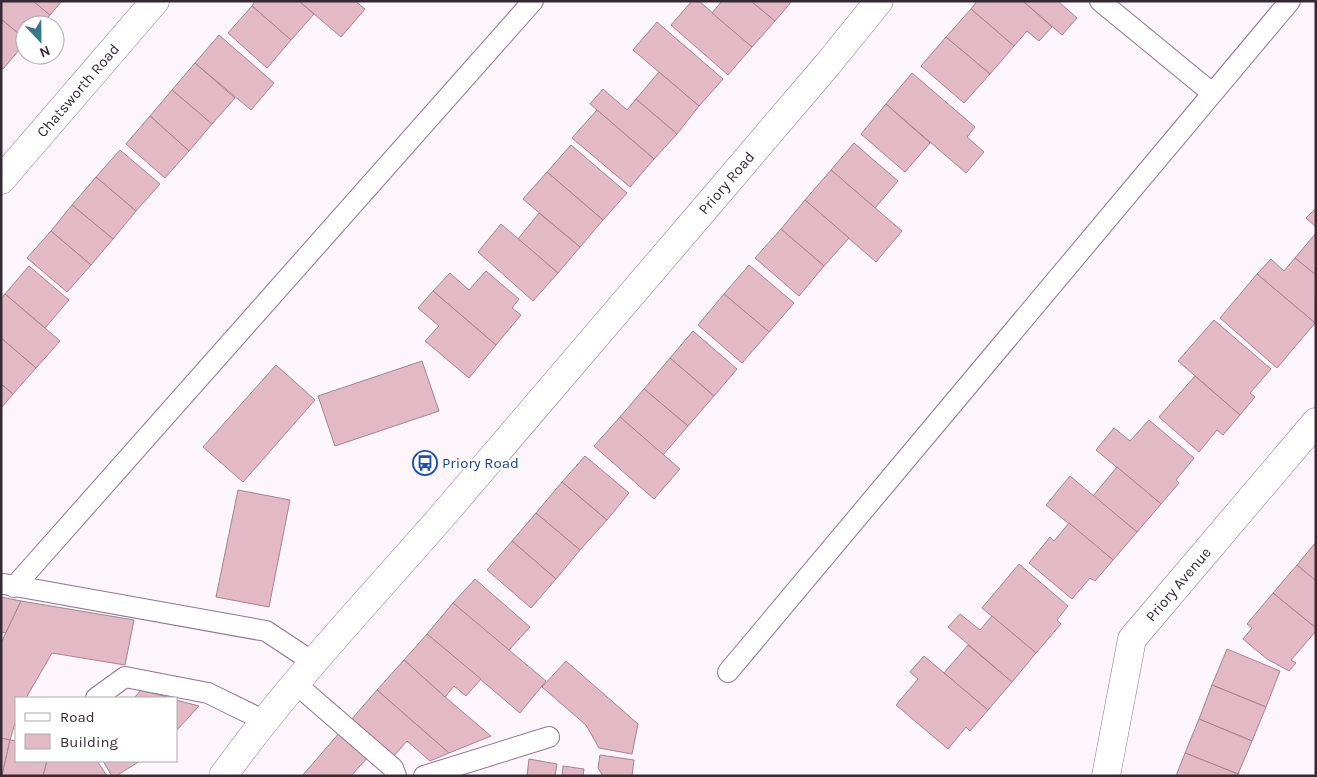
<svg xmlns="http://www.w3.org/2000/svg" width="1317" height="777" viewBox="0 0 1317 777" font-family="Karla,sans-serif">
	<rect width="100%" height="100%" fill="#fcf5fb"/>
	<!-- building -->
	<g fill="#e2b9c4" stroke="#a8828d">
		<path d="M1 1H33L50 15 41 25H25V39L1 19Z"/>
		<path d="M33 1H62L50 15Z"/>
		<path d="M255 1H299L314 14 291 40 252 6Z"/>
		<path d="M299 1H355L365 9 341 37Z"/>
		<path d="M692 1H699L752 47 728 75 671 25Z"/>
		<path d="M722 1H751L775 21 752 47 712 13Z"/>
		<path d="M751 1H792L775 21Z"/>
		<path d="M977 1H1023L1052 27 1039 41 1027 31 1014 46 971 9Z"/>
		<path d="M1023 1H1058L1077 18 1062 35Z"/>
		<path d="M252 6 291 40 267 68 228 33Z"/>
		<path d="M971 9 1014 46 990 74 946 37Z"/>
		<path d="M1 19 25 39V43L3 69 1 67Z"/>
		<path d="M657 22 723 79 699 106 633 50Z"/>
		<path d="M219 35 274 83 251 110 195 63Z"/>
		<path d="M946 37 990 74 964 103 921 66Z"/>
		<path d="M195 63 235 98 212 124 172 90Z"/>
		<path d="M659 72 699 106 677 134 636 99Z"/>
		<path d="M912 73 975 127 967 137 984 152 966 173 886 104Z"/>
		<path d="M603 89 627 110 636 99 677 134 654 159 590 104Z"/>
		<path d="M172 90 212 124 189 151 150 116Z"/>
		<path d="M886 104 930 143 905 172 861 134Z"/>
		<path d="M597 110 654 159 630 187 572 138Z"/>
		<path d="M150 116 189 151 165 178 126 144Z"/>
		<path d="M854 143 898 181 875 208 831 170Z"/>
		<path d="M571 145 627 193 603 220 547 172Z"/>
		<path d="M120 150 160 184 136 211 96 177Z"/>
		<path d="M831 170 902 231 876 262 805 200Z"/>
		<path d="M547 172 603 220 580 247 523 199Z"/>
		<path d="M96 177 136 211 113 239 72 205Z"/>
		<path d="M805 200 849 238 824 266 781 229Z"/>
		<path d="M72 205 113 239 91 265 51 231Z"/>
		<path d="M1316 208V227L1306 218Z"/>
		<path d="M539 213 580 247 558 273 518 239Z"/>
		<path d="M501 224 558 273 533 301 478 252Z"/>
		<path d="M781 229 824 266 799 296 755 258Z"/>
		<path d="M51 231 91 265 67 292 27 258Z"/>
		<path d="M1316 233V275L1295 258Z"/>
		<path d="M1295 258 1316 275 1315 323 1257 274 1271 259 1284 271Z"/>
		<path d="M749 265 794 303 769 332 724 294Z"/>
		<path d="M29 266 69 300 45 328 5 294Z"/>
		<path d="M486 271 519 299 512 308 521 315 496 345 433 291 450 273 469 290Z"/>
		<path d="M1257 274 1315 323 1277 368 1220 318Z"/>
		<path d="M433 291 496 345 469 378 425 341 439 326 418 308Z"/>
		<path d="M5 294 60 341 36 368 1 338V299Z"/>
		<path d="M724 294 769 332 742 363 698 325Z"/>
		<path d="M1214 320 1271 369 1250 393 1255 397 1240 415 1178 361Z"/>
		<path d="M693 331 737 369 714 396 670 358Z"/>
		<path d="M1 338 36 368 13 394 1 384Z"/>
		<path d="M670 358 714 396 688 426 644 389Z"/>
		<path d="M422 361 439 411 335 446 318 396Z"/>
		<path d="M276 365 315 400 243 482 203 447Z"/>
		<path d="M1195 376 1240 415 1223 435 1217 430 1199 452 1159 417Z"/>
		<path d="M1 384 13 394 1 408Z"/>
		<path d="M644 389 688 426 663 455 620 417Z"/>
		<path d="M620 417 680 469 654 499 594 446Z"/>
		<path d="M1149 420 1194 458 1176 480 1179 483 1161 504 1096 450 1114 428 1130 441Z"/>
		<path d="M585 456 629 493 607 520 562 482Z"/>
		<path d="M1117 467 1161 504 1137 532 1093 496Z"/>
		<path d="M1070 476 1137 532 1113 560 1046 505Z"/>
		<path d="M562 482 607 520 580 550 536 513Z"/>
		<path d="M238 490 290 500 269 607 216 597Z"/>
		<path d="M536 513 580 550 556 579 512 541Z"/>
		<path d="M1069 523 1113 560 1095 581 1090 578 1072 599 1029 563 1050 537 1054 541Z"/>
		<path d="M512 541 556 579 531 608 487 570Z"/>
		<path d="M1316 542V581L1297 565Z"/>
		<path d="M1019 564 1068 606 1057 620 1061 624 1036 653 982 608Z"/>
		<path d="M1297 565 1316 581V628L1273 593Z"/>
		<path d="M475 579 530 627 508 651 453 603Z"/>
		<path d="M1273 593 1316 628V631L1291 660 1296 663 1289 671 1267 659 1243 639 1252 628 1247 624Z"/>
		<path d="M1 597 21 601 6 633 1 632Z"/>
		<path d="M21 601 134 620 125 665 52 653 26 698H16V720L10 740 1 738V643Z"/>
		<path d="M453 603 546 681 520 713 427 634Z"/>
		<path d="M960 614 980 630 992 616 1036 653 1012 682 948 627Z"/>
		<path d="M427 634 481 679 466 696 454 686 445 697 404 660Z"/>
		<path d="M968 645 1012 682 988 710 944 673Z"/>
		<path d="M1227 649 1280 671 1266 707 1212 685Z"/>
		<path d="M924 656 988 710 970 731 966 727 948 749 896 705 918 679 910 672Z"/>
		<path d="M404 660 445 697 491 736 449 753 377 690Z"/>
		<path d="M566 661 638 724 632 754 599 748 586 725 542 687Z"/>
		<path d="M1212 685 1266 707 1252 741 1199 719Z"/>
		<path d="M141 690 171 698H134Z"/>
		<path d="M377 690 449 753 430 761 407 741 393 757 351 720Z"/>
		<path d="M176 700 199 706 176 731Z"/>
		<path d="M1199 719 1252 741 1238 774 1185 753Z"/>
		<path d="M341 731 369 756 351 776H302Z"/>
		<path d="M1 738 10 740 2 776H1Z"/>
		<path d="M10 740 16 741V761H47L43 776H2Z"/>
		<path d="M1185 753 1238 774 1237 776H1176Z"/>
		<path d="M600 755 634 760 632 776H603L598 768Z"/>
		<path d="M529 759 557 764 555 776H527Z"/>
		<path d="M47 761H97L107 776H43Z"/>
		<path d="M103 761H140L116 776H112Z"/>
		<path d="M563 766 584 769 583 776H562Z"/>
	</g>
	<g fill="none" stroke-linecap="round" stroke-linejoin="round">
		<defs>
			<g id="service">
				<path d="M1100 1 1212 93"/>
				<path d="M4 584 266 631 313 662"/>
				<path d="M14 587 533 1"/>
				<path d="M728 672 1290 1"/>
				<path d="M296 684 393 768 396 776"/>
				<path d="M96 698 125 677 208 693 265 721"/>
				<path d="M424 776 549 737"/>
			</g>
			<g id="minor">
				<path id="s1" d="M1 180 155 1"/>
				<path id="s2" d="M1106 776 1132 639 1316 422"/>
			</g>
			<g id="tertiary">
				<path id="s3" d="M223 776C290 683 369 600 444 514 572 365 700 214 828 64L879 1"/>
			</g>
		</defs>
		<!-- service casing -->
		<use href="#service" stroke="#90758f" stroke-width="22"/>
		<!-- minor casing -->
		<use href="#minor" stroke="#90758f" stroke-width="29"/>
		<!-- tertiary casing -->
		<use href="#tertiary" stroke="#90758f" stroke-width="29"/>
		<!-- service -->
		<use href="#service" stroke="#fff" stroke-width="20"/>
		<!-- minor -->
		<use href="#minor" stroke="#fff" stroke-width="28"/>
		<!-- tertiary -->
		<use href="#tertiary" stroke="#fff" stroke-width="28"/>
	</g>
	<!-- icons -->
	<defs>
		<symbol id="bus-ring" viewBox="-11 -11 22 22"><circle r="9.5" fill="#fff" stroke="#1a4fb4" stroke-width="1.5"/><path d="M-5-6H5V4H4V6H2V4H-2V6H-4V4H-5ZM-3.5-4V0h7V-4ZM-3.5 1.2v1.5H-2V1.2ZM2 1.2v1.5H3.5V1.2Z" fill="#1a4fb4"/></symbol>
	</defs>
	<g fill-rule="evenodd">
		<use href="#bus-ring" x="411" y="449" width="28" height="28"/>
	</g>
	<g text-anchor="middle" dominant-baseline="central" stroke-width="4.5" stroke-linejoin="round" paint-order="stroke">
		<!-- street labels -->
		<g font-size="15" fill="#352934" stroke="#fff">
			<text stroke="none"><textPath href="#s1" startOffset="118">Chatsworth Road</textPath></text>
			<text stroke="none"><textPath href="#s3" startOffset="778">Priory Road</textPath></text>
			<text stroke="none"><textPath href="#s2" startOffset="211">Priory Avenue</textPath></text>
		</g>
		<!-- transit labels -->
		<g font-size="15" fill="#164399" stroke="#fff" text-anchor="start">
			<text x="442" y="463">Priory Road</text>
		</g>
	</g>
	<!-- border -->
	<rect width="1317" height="777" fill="none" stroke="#352934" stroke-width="5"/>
	<!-- legend -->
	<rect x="15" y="697" width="162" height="65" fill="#ffffff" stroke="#aea9ae"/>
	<rect x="25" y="713" width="25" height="8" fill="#ffffff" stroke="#aea9ae"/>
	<text x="60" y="722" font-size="15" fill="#352934">Road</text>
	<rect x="25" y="734" width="25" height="15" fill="#e2b9c4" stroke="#aea9ae"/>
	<text x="60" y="747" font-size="15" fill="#352934">Building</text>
	<!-- north arrow -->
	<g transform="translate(40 40) rotate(158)"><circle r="24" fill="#ffffff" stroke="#aea9ae"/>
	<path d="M0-4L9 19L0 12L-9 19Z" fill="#36778a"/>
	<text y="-8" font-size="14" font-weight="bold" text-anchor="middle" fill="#352934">N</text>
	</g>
</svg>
